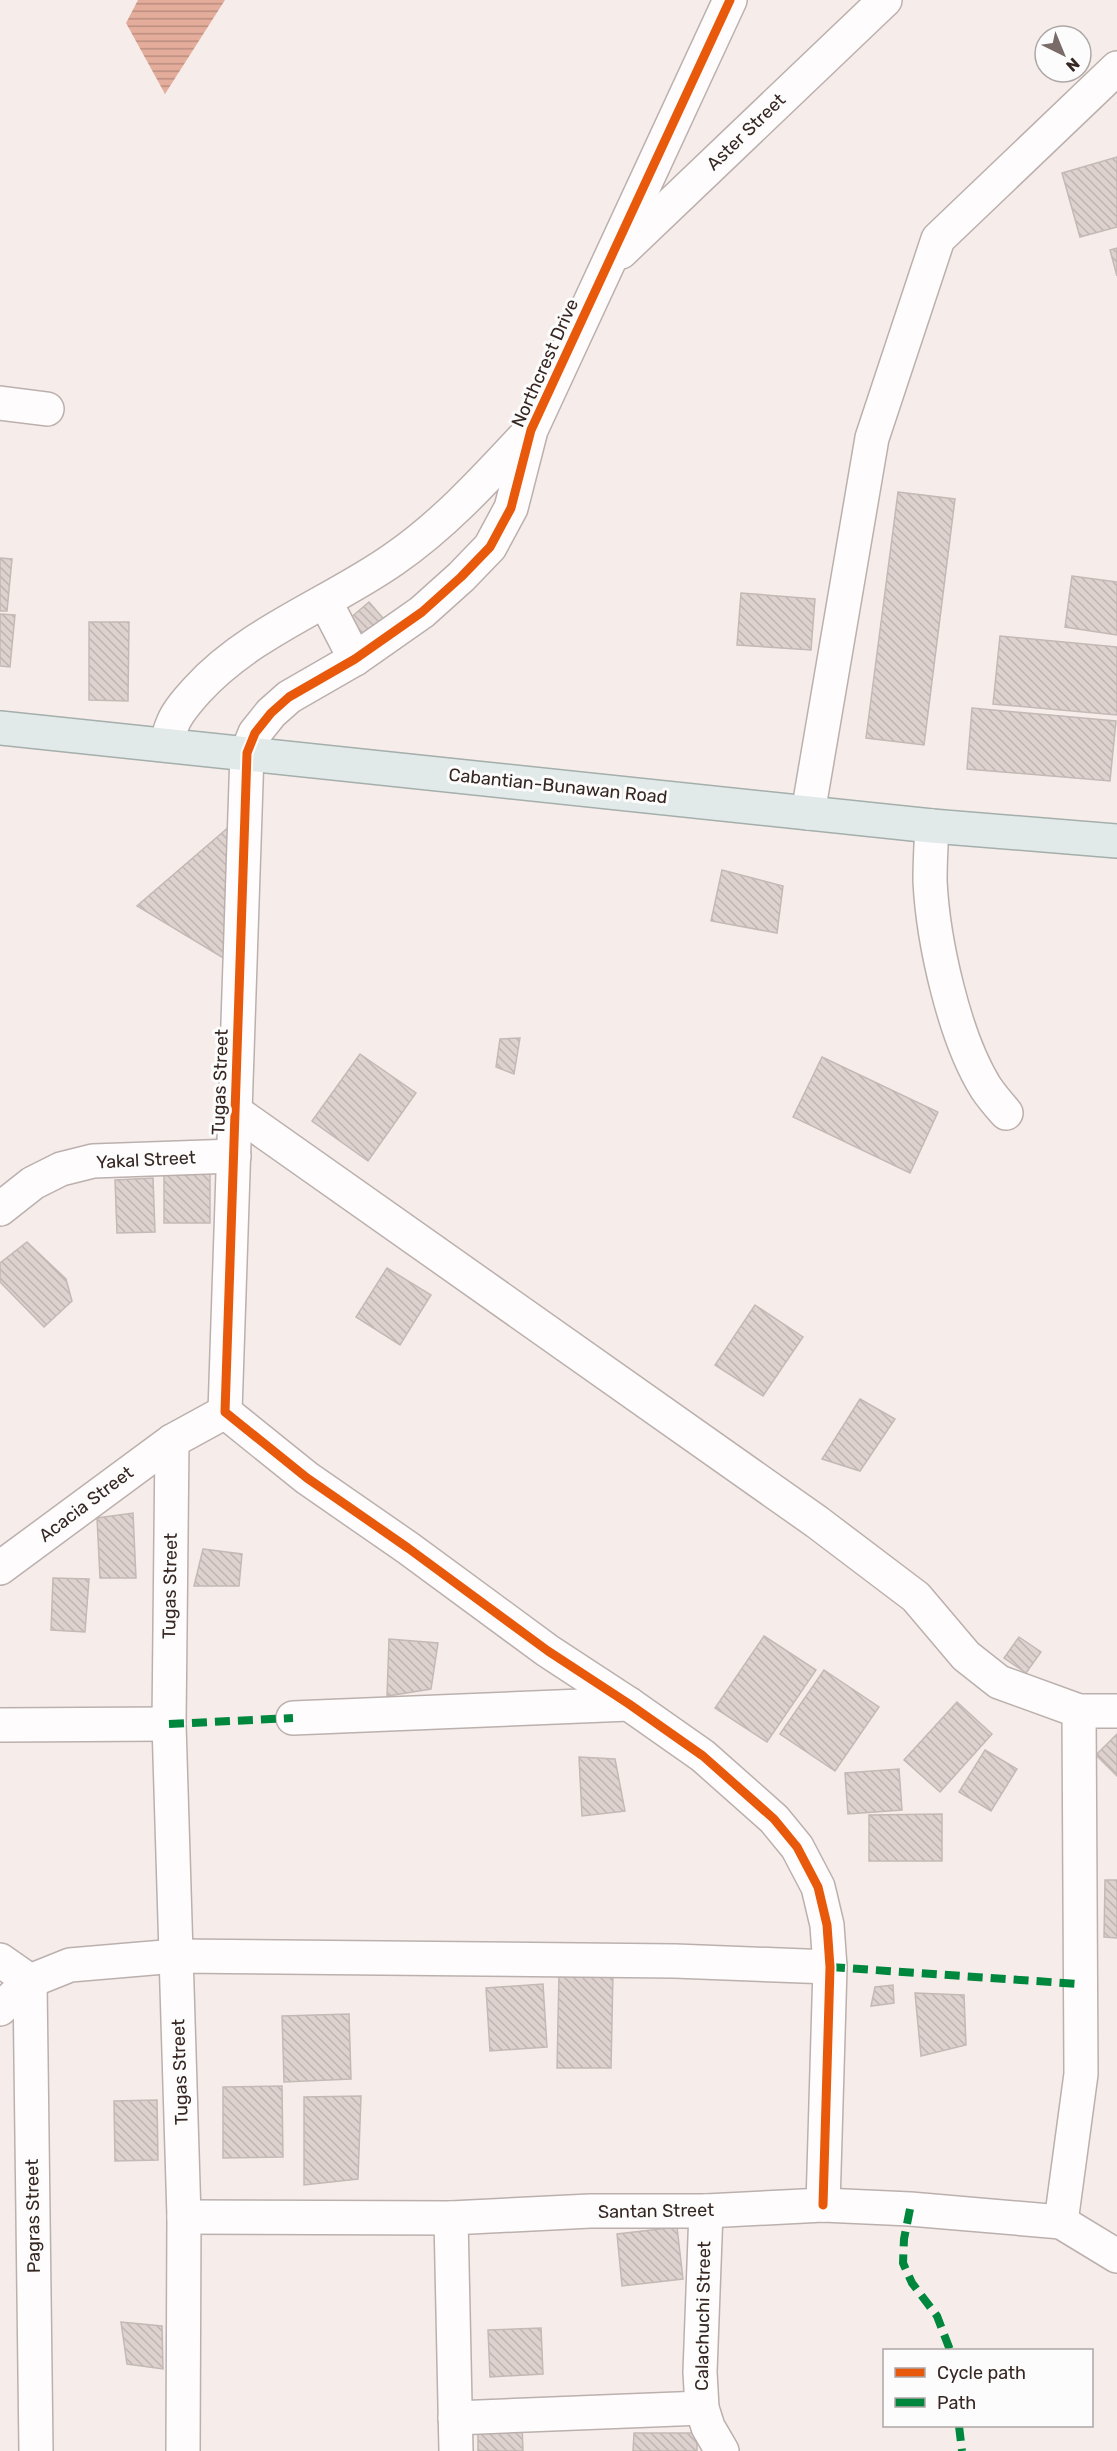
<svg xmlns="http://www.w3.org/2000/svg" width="1117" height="2451" viewBox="0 0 1117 2451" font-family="Rubik,sans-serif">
	<defs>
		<pattern id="water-rules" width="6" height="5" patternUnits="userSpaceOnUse" patternTransform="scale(1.5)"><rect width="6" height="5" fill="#e4ad9b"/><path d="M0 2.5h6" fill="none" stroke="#ba8d7e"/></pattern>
		<pattern id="building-back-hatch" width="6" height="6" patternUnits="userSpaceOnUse" patternTransform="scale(1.5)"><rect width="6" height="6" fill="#ded2cf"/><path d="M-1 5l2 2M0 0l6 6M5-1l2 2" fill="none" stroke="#bfb4b1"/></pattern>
	</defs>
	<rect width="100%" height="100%" fill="#f6edea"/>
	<!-- water -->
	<path fill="url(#water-rules)" d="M138 0H225L165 94 126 23Z"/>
	<!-- building -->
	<g fill="url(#building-back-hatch)" stroke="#c4b9b5" stroke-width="1.5">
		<path d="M1117 157V227L1080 237 1062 173Z"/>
		<path d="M1117 248V276L1110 250Z"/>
		<path d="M898 492 955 499 924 745 866 738Z"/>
		<path d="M0 558 12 559 7 611H0Z"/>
		<path d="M1072 576 1117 582V635L1065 627Z"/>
		<path d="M741 593 815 599 811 650 737 645Z"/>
		<path d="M369 602 389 625 368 643 349 619Z"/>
		<path d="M0 614 15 615 10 667 0 666Z"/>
		<path d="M89 622H129L128 701 89 700Z"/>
		<path d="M1000 636 1117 647V715L993 704Z"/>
		<path d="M972 708 1116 721 1110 781 967 769Z"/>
		<path d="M237 820 225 959 137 906Z"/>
		<path d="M722 870 783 886 777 933 711 921Z"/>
		<path d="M520 1038 514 1074 496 1067 500 1039Z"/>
		<path d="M360 1054 416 1093 368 1161 312 1121Z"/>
		<path d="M822 1057 938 1112 910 1173 793 1117Z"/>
		<path d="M210 1172V1223H164V1173Z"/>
		<path d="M153 1178 155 1232 117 1233 115 1180Z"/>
		<path d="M27 1242 66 1279 72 1301 44 1327 0 1282V1263Z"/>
		<path d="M387 1268 431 1295 400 1345 356 1317Z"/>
		<path d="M755 1305 803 1337 763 1396 715 1365Z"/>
		<path d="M860 1399 895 1419 860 1471 822 1459Z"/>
		<path d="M133 1513 136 1578H100L97 1518Z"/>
		<path d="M203 1549 242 1554 239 1586H194Z"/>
		<path d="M53 1578 89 1579 85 1632 51 1630Z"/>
		<path d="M764 1636 816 1670 767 1742 715 1708Z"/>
		<path d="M1019 1637 1041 1652 1026 1673 1004 1658Z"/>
		<path d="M389 1639 438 1643 431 1689 387 1696Z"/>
		<path d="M824 1670 879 1707 835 1771 780 1734Z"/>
		<path d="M957 1702 992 1734 940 1792 904 1760Z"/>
		<path d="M1117 1734V1776L1096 1755Z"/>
		<path d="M985 1750 1017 1769 991 1811 959 1792Z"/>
		<path d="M579 1757 615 1759 625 1811 582 1816Z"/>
		<path d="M899 1769 902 1810 848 1814 845 1773Z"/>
		<path d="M942 1814V1861H869V1815Z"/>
		<path d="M1105 1880H1117V1938L1104 1937Z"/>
		<path d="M559 1973H613L611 2068H557Z"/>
		<path d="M543 1984 547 2047 490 2051 486 1988Z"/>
		<path d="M893 1985 894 2003 871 2006 875 1987Z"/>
		<path d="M915 1993 964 1995 966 2045 921 2056Z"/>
		<path d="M349 2014 351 2079 284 2082 282 2016Z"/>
		<path d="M282 2086 283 2157 223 2158V2087Z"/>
		<path d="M361 2096 358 2179 304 2185V2097Z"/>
		<path d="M157 2100 158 2160 115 2161 114 2101Z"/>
		<path d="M677 2227 683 2279 622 2286 617 2234Z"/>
		<path d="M121 2322 162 2326 163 2369 127 2364Z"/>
		<path d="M541 2328 543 2374 490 2377 488 2330Z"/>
		<path d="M522 2424 523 2451H478V2425Z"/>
		<path d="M634 2433H697V2451H633Z"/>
	</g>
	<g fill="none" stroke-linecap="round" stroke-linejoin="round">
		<defs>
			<g id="minor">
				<path d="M621 252 885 0"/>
				<path d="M0 403 47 409"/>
				<path d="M325 601 355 659"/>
				<path d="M166 745C168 737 170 730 173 723 178 711 188 700 197 690 251 631 330 604 394 559 445 524 488 476 530 431"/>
				<path d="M808 813 872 438 938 239 1117 68"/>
				<path d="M932 826C931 844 930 863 930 881 933 941 954 1037 986 1088 992 1097 999 1105 1006 1113"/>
				<path d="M236 1112 817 1522 916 1597 966 1656 999 1682 1079 1711H1117"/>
				<path d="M0 1209 33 1183 61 1169 93 1161 234 1156"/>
				<path d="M225 1412 247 753 255 733 271 713 289 697 355 659 422 612 461 577 490 547 511 508 531 430 730 0"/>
				<path d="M225 1412 307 1478 408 1548 548 1651 629 1704 703 1756 774 1819 797 1847 818 1887 827 1925 830 1967 823 2205"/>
				<path d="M172 1441 169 1724 184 2217 183 2451"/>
				<path d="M0 1568 172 1441 225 1412"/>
				<path d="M293 1718 629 1704"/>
				<path d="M0 1725 169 1724"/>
				<path d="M0 1960 30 1981 36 2451"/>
				<path d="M0 2009 30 1981 70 1965 176 1956 675 1961 830 1967"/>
				<path d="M706 2211 700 2372 702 2408 708 2427 722 2451"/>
				<path d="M184 2217 451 2218 590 2211H706L823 2205 910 2209 1061 2222 1117 2256"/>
				<path d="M451 2218 456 2451"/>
				<path d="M1061 2222 1081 2074 1079 1711"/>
				<path d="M455 2418 702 2408"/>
			</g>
			<path id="major" d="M0 728 932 826 1117 841"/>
		</defs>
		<!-- minor casing -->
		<use href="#minor" stroke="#bbb0ad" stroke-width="36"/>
		<!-- major casing -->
		<use href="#major" stroke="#a4aeab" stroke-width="36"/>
		<!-- minor -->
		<use href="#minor" stroke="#fefcfc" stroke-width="33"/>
		<!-- major -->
		<use href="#major" stroke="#e2eae9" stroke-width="33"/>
		<!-- quiet -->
		<g stroke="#00873e" stroke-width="8" stroke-dasharray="15 8" stroke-linecap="butt">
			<path d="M169 1724 293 1718"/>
			<path d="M830 1967 1079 1984"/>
			<path d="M910 2209 904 2239 903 2263 912 2283 937 2316 950 2350"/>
			<path d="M959 2426 962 2451"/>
		</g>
		<defs>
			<path id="cycleway" d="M730 0 531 430 511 508 490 547 461 577 422 612 355 659 289 697 271 713 255 733 247 753 225 1412 307 1478 408 1548 548 1651 629 1704 703 1756 774 1819 797 1847 818 1887 827 1925 830 1967 823 2205"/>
		</defs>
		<!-- cycleway casing -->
		<use href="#cycleway" stroke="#fcfcfc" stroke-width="13"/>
		<!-- cycleway -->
		<use href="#cycleway" stroke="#e8590c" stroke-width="9"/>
	</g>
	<g text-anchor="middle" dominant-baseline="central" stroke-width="6" stroke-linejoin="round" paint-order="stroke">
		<!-- street labels -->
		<g font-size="18" fill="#362722" stroke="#fcfcfc">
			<text transform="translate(746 132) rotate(-44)">Aster Street</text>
			<text transform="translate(545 363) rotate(-66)">Northcrest Drive</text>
			<text transform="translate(558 786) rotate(6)">Cabantian-Bunawan Road</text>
			<text transform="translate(220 1082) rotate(-88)">Tugas Street</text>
			<text transform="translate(146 1160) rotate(-3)">Yakal Street</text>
			<text transform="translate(86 1504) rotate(-37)">Acacia Street</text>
			<text transform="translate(170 1586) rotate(-89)">Tugas Street</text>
			<text transform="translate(180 2072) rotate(-92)">Tugas Street</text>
			<text transform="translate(656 2211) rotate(-1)">Santan Street</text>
			<text transform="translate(33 2216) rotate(-91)">Pagras Street</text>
			<text transform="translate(703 2316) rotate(-89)">Calachuchi Street</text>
		</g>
	</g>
	<!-- legend -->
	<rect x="883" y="2349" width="210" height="78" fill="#fcfcfc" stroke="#ada7a5" stroke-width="1.5"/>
	<rect x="895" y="2368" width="30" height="9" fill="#e8590c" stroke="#ada7a5" stroke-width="1.5"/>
	<text x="937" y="2379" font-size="18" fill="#362722">Cycle path</text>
	<rect x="895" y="2398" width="30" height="9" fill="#00873e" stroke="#ada7a5" stroke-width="1.5"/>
	<text x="937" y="2409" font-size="18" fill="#362722">Path</text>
	<!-- north arrow -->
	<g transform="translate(1063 54) rotate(137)"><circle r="28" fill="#fcfcfc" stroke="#ada7a5" stroke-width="1.5"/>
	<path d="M0-4.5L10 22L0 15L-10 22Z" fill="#796c68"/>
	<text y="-9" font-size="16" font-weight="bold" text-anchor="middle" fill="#362722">N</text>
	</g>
</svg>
